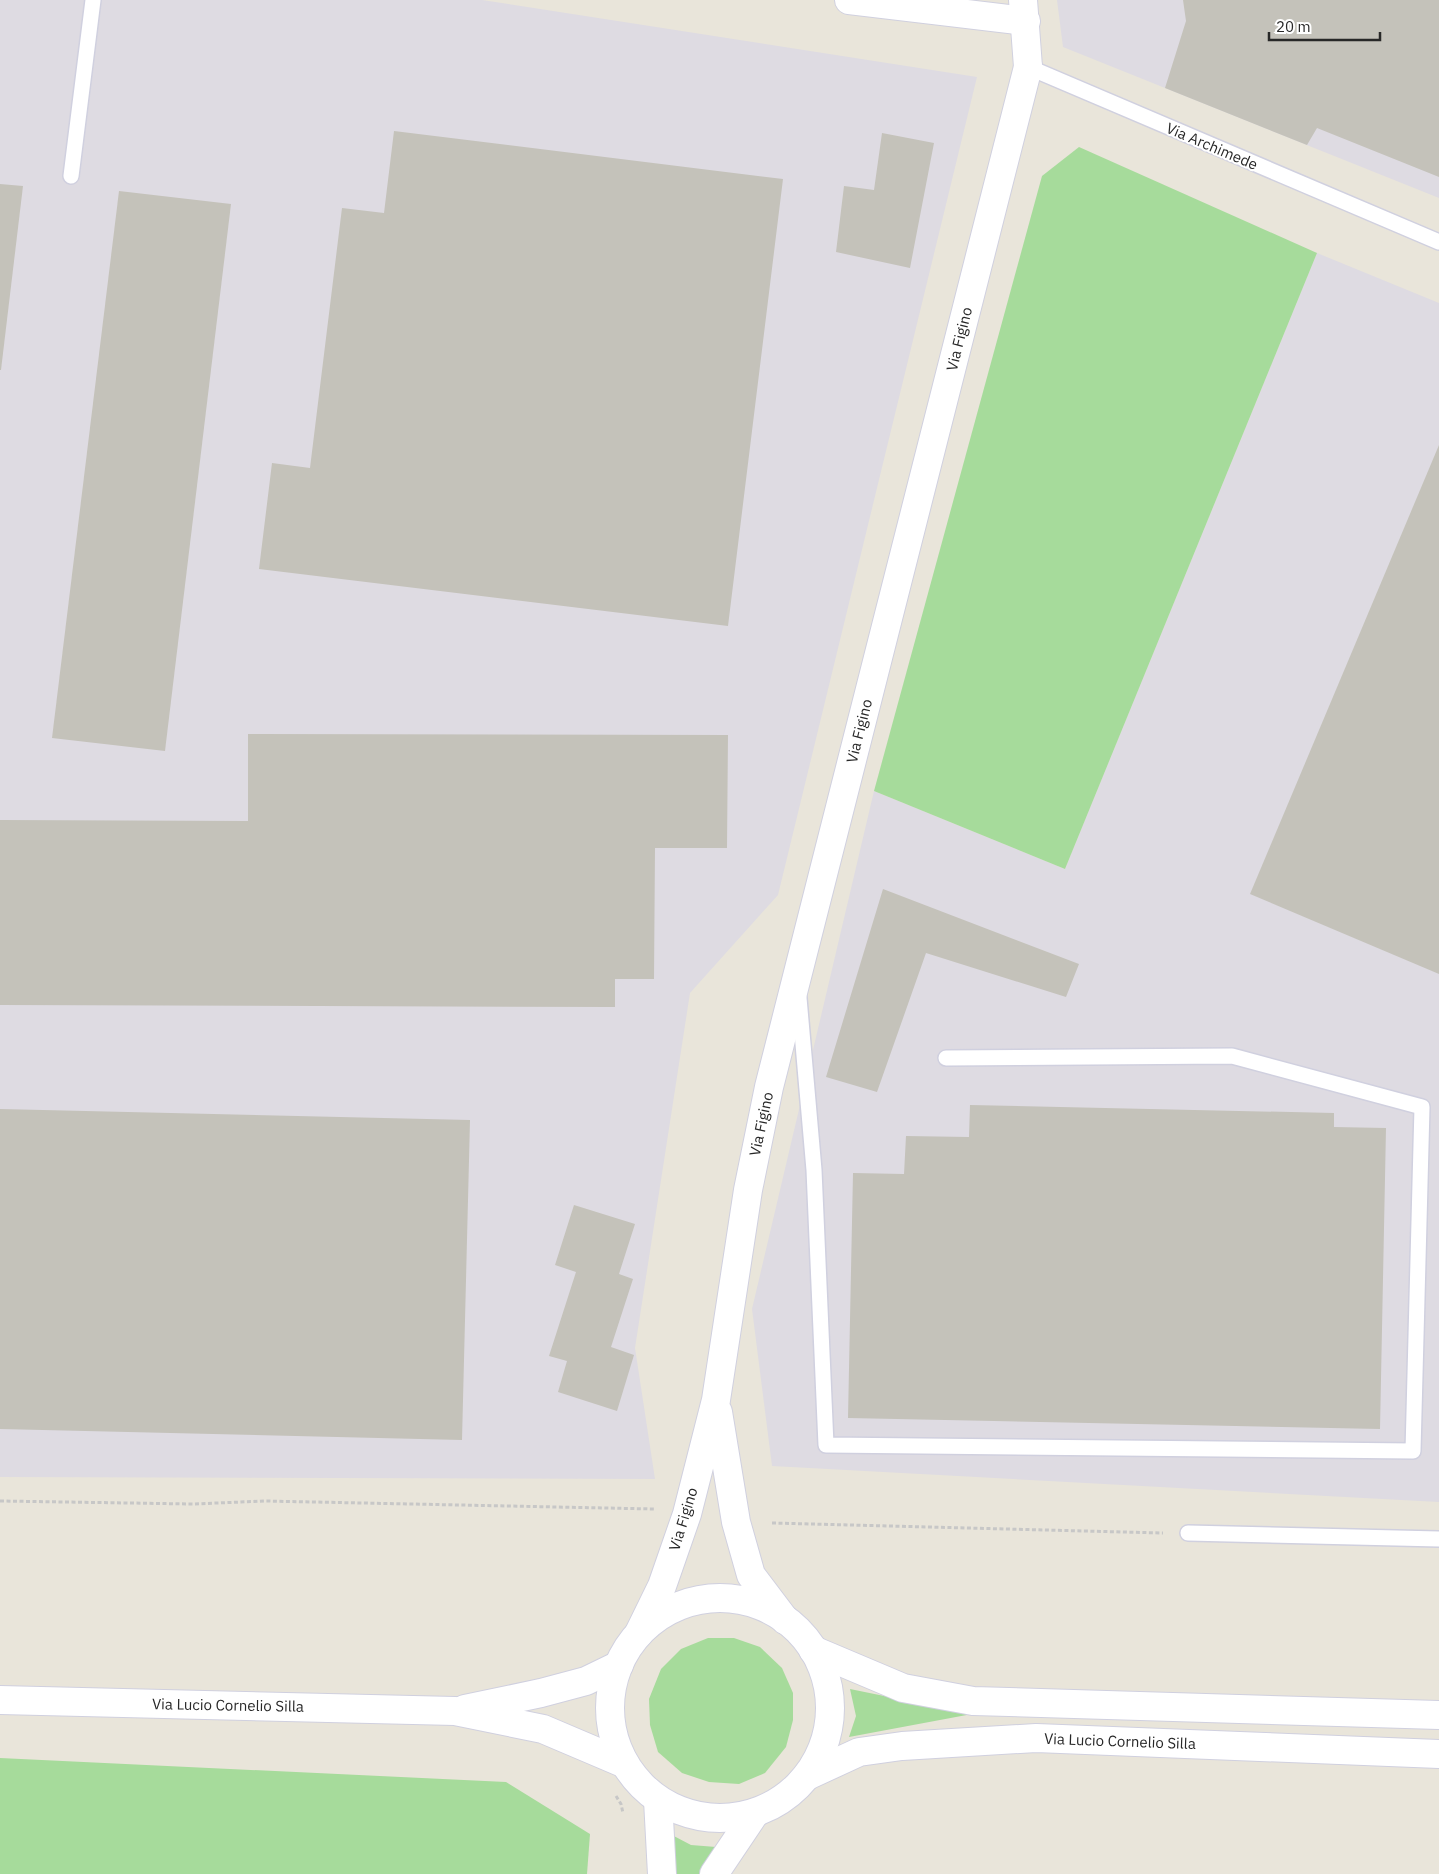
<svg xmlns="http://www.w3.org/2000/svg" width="1439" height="1874" viewBox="0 0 1439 1874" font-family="'IBM Plex Sans',sans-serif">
	<rect width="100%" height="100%" fill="#e9e5da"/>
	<!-- industrial -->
	<g fill="#dedbe2">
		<path d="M0 0H482L977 77 778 895 690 993 635 1348 655 1479 0 1477Z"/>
		<path d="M1057 0H1439V198L1063 47Z"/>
		<path d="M1317 253 1439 303V1502L772 1466 752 1309 874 791 1065 869Z"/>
	</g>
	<!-- green -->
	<g fill="#a6db9b">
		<path d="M1079 147 1317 253 1065 869 874 791 1042 176Z"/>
		<path d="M708 1638H734L760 1647 782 1668 793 1693V1720L786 1747 765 1773 739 1784 709 1782 682 1773 658 1752 650 1725 649 1699 661 1669 681 1649Z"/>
		<path d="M850 1689 972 1714 849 1737 856 1716Z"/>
		<path d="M0 1758 506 1782 590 1834 587 1874H0Z"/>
		<path d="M670 1834 691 1845 716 1847 702 1874H670Z"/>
	</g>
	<!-- building -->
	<g fill="#c4c2ba">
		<path d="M1183 0H1439V177L1317 128 1307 145 1165 88 1186 21Z"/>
		<path d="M394 131 783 179 728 626 259 569 272 463 310 468 342 208 384 213Z"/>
		<path d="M882 133 934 143 910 268 836 252 844 186 874 190Z"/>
		<path d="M0 184 23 186 1 370H0Z"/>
		<path d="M119 191 231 204 165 751 52 738Z"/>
		<path d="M1439 445V974L1250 894Z"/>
		<path d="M248 734 728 735 727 848H655L654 979H615V1007L0 1005V820L248 821Z"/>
		<path d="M883 889 1079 964 1066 997 926 953 877 1092 826 1077Z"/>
		<path d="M970 1105 1334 1113V1127L1386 1128 1380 1429 848 1418 853 1173 904 1174 906 1136 969 1137Z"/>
		<path d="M0 1109 470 1120 462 1440 0 1429Z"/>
		<path d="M574 1205 635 1224 619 1274 633 1279 611 1347 634 1355 617 1411 558 1392 567 1361 549 1356 576 1272 555 1265Z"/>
	</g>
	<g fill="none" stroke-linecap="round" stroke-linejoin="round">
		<defs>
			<g id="lane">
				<path d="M1028 67 1439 242"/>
				<path d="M71 176 93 0"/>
				<path d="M799 998 814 1170 826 1445 1413 1451 1422 1107 1232 1056 946 1058"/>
				<path d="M1188 1533 1439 1539"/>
			</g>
			<g id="street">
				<path d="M849 0 1026 21"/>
				<path d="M718 1412 736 1522 751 1575 785 1620"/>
				<path d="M639 1633 662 1586 687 1514 716 1400 748 1190 769 1087 1028 67"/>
				<path d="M0 1700 455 1711 543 1729 623 1763"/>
				<path d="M465 1709 541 1693 586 1681 619 1665"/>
			</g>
			<g id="secondary">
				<path d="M1023 0 1028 67"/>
				<circle cx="720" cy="1708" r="110"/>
				<path d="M813 1650 903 1688 973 1701 1439 1715"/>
				<path d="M807 1776 859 1752 902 1746 1036 1738 1439 1754"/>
				<path d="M658 1800 662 1874"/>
				<path d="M714 1874 755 1813"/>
			</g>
		</defs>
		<!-- lane casing -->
		<use href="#lane" stroke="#d0d0df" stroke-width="18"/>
		<!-- street casing -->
		<use href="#street" stroke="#d0d0df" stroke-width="30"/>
		<!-- secondary casing -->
		<use href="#secondary" stroke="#d0d0df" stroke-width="30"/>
		<!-- path -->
		<g stroke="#c7c7c7" stroke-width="3" stroke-dasharray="4 2.5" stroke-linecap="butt">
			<path d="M0 1501 193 1504 265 1501 654 1509"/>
			<path d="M772 1523 1163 1533"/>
			<path d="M616 1796 621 1804 623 1813"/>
		</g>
		<!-- lane -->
		<use href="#lane" stroke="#fff" stroke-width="15"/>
		<!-- street -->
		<use href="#street" stroke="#fff" stroke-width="28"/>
		<!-- secondary -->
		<use href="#secondary" stroke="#fff" stroke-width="28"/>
	</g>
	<g text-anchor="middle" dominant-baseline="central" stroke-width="4" stroke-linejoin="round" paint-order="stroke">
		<!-- street labels -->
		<g font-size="15" fill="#282828" stroke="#fff">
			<text transform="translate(1212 146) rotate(23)">Via Archimede</text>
			<text transform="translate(959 339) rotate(-76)">Via Figino</text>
			<text transform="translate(859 731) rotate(-76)">Via Figino</text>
			<text transform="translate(761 1124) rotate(-78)">Via Figino</text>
			<text transform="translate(683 1519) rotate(-73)">Via Figino</text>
			<text transform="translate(228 1705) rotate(1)">Via Lucio Cornelio Silla</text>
			<text transform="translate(1120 1741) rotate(2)">Via Lucio Cornelio Silla</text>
		</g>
	</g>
	<!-- scale -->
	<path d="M1269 32v8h111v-8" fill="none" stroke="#282828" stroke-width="2.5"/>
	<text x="1276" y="32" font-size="15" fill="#282828" stroke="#ffffff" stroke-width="4" paint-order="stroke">20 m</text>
</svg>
